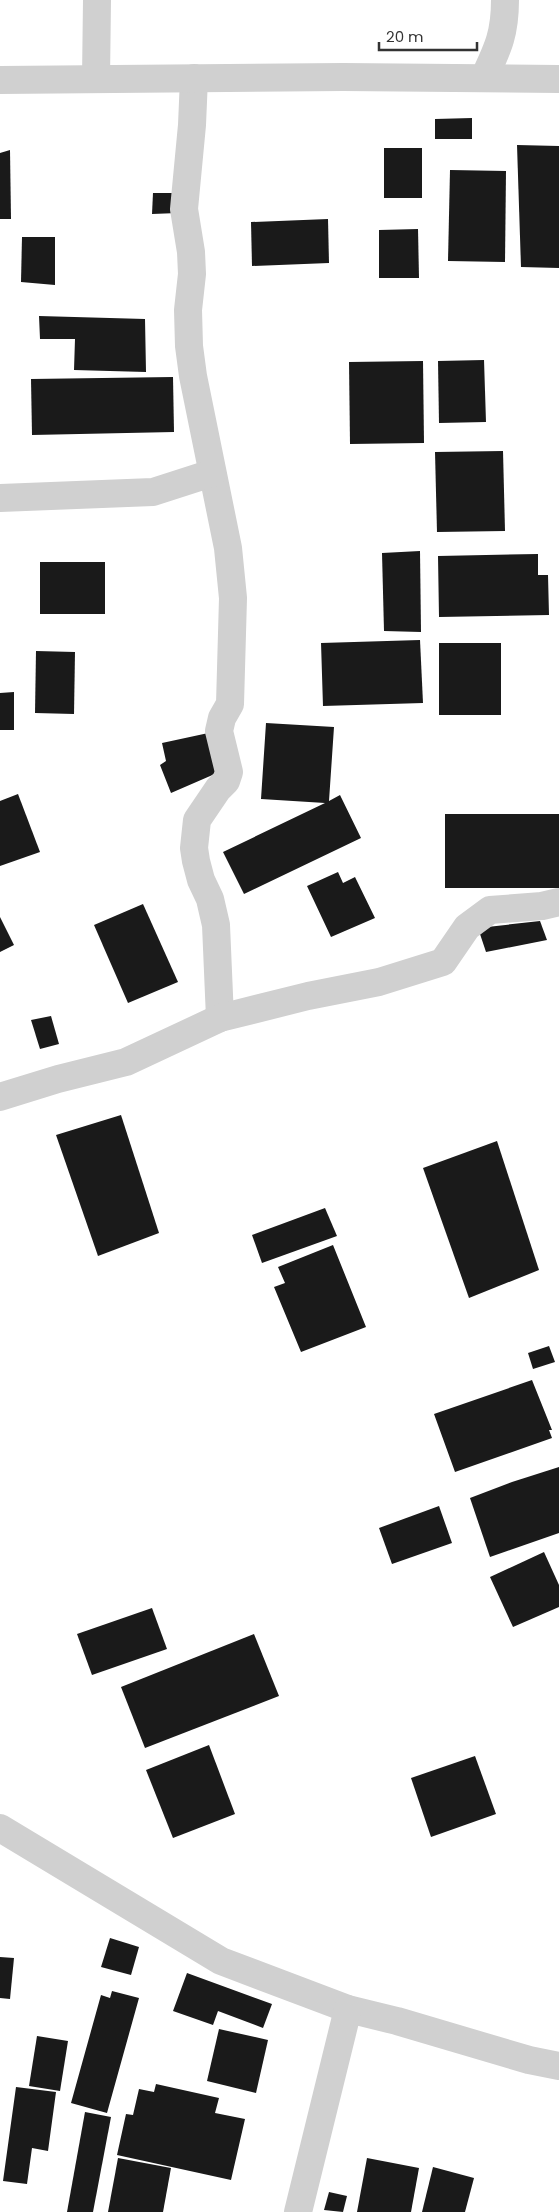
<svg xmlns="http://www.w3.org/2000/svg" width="559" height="2212" viewBox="0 0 559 2212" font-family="Poppins,sans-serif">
	<rect width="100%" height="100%" fill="#fff"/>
	<!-- building -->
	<g fill="#1a1a1a">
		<path d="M472 118V139H435V119Z"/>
		<path d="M517 145 559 146V268L521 267Z"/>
		<rect x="384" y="148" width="38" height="50"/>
		<path d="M10 150 11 219H0V153Z"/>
		<path d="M450 170 506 171 505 262 448 261Z"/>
		<path d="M153 193H178V213L152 214Z"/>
		<path d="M328 219 329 263 252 266 251 222Z"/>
		<path d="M418 229 419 278H379V230Z"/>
		<path d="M22 237H55V285L21 282Z"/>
		<path d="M39 316 145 319 146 372 74 370 75 339H40Z"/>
		<path d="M484 360 486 422 439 423 438 361Z"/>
		<path d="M423 361 424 443 350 444 349 362Z"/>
		<path d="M173 377 174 432 32 435 31 379Z"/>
		<path d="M503 451 505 531 437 532 435 452Z"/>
		<path d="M420 551 421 632 384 631 382 553Z"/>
		<path d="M538 554V575H548L549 615 439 617 438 556Z"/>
		<rect x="40" y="562" width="65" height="52"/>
		<path d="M420 640 423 703 323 706 321 643Z"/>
		<rect x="439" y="643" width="62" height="72"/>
		<path d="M36 651 75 652 74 714 35 713Z"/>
		<path d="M14 692V730H0V693Z"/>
		<path d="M266 723 334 727 329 801 340 795 361 838 244 894 223 852 325 803 261 799Z"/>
		<path d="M213 732 224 770 171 793 160 765 166 761 162 743Z"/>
		<path d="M18 794 40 852 0 866V801Z"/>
		<rect x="445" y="814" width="114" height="74"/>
		<path d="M338 872 343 883 355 877 375 918 331 937 307 886Z"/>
		<path d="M143 904 178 982 128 1003 94 925Z"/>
		<path d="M0 917 14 945 0 952Z"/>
		<path d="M540 921 547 940 486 952 478 928Z"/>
		<path d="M51 1016 59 1044 40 1049 31 1020Z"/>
		<path d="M121 1115 159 1233 98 1256 56 1135Z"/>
		<path d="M497 1141 539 1270 469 1298 423 1168Z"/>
		<path d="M325 1208 337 1236 262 1263 252 1235Z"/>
		<path d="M333 1245 366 1327 301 1352 274 1287 285 1283 278 1267Z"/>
		<path d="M549 1346 555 1362 533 1369 528 1353Z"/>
		<path d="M532 1380 552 1430H549L552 1438 455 1472 434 1414Z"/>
		<path d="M559 1467V1533L490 1557 470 1498 512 1482Z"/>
		<path d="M439 1506 452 1543 392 1564 379 1528Z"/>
		<path d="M544 1552 559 1585V1607L513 1627 490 1577Z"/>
		<path d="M152 1608 167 1649 92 1675 77 1634Z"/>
		<path d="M254 1634 279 1696 145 1748 121 1687Z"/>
		<path d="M209 1745 235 1814 173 1838 146 1770Z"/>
		<path d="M475 1756 496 1814 431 1837 411 1778Z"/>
		<path d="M110 1938 139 1947 131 1975 101 1967Z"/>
		<path d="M0 1957 14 1958 10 1999 0 1998Z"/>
		<path d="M187 1973 272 2004 263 2028 218 2011 213 2025 173 2011Z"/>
		<path d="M112 1991 139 1998 107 2113 71 2103 101 1995 110 1998Z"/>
		<path d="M219 2029 268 2040 256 2093 207 2081Z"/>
		<path d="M37 2036 68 2041 60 2091 29 2086Z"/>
		<path d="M156 2084 219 2098 215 2113 245 2119 231 2180 117 2155 126 2114 133 2115 139 2089 154 2092Z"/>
		<path d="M16 2087 56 2092 48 2151 32 2148 27 2184 3 2181Z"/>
		<path d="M85 2112 111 2117 93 2212H67Z"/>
		<path d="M118 2158 171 2168 163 2212H108Z"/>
		<path d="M367 2158 419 2168 411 2212H357Z"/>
		<path d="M433 2167 474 2178 465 2212H422Z"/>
		<path d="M329 2192 347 2196 343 2212 324 2210Z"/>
	</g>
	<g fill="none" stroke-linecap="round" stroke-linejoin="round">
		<!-- street -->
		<g stroke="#d0d0d0" stroke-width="28">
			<path d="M194 78 192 125 184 209 191 252 192 274 188 310 189 346 193 376 228 548 233 598 230 704 222 718 219 731 229 772 226 781 218 789 197 820 194 848 196 861 201 880 210 899 216 925 220 1018"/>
			<path d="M484 78C498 48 505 34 505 0"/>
			<path d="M96 79 97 0"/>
			<path d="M0 80 343 77 559 79"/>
			<path d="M0 498 153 492 212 473"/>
			<path d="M0 1097 58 1079 126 1062 220 1018 308 996 379 982 443 962 467 927 490 910 542 906 559 902"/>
			<path d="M0 1828 221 1961 348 2009 397 2021 529 2060 559 2066"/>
			<path d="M298 2212 348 2009"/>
		</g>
	</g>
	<!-- scale -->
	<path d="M379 42v8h98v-8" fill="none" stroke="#333333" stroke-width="2.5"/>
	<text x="386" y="42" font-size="15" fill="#333333" stroke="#ffffff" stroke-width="4" paint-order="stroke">20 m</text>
</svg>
